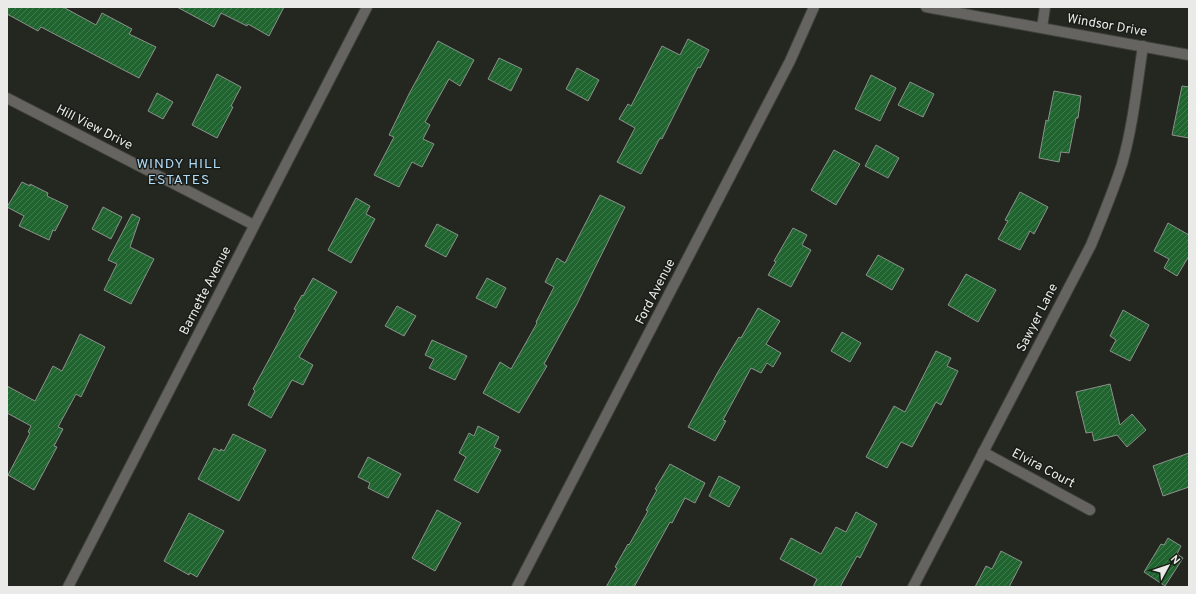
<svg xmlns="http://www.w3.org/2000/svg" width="1196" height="594" viewBox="0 0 1196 594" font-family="Overpass,sans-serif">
	<defs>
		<pattern id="building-hatch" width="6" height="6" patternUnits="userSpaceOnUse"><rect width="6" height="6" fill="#20652f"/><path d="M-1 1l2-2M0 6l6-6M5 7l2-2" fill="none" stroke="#417b4d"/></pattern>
	</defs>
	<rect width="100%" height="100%" fill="#242620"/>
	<!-- building -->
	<g fill="url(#building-hatch)" stroke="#8b918b">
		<path d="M7 7H63L96 25 102 13 132 29 129 34 156 47 139 78 41 27 38 31 7 14Z"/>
		<path d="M177 7H284L269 36 248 24 247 26 221 13 214 27Z"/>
		<path d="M688 39 709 50 700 68 698 67 662 139 660 138 641 174 617 162 635 128 619 119 628 104 631 106 662 46 680 55Z"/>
		<path d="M438 41 474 60 460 86 449 79 425 122 430 125 423 139 434 144 422 167 412 162 399 187 374 175 394 137 389 135 410 92Z"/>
		<path d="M499 58 522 69 511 91 488 79Z"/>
		<path d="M577 68 599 80 588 101 566 89Z"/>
		<path d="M217 74 241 87 231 106 233 107 217 138 192 125Z"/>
		<path d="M871 75 896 88 880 121 855 109Z"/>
		<path d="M910 82 934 94 923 117 898 105Z"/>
		<path d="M1182 86 1189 87V138L1172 135Z"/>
		<path d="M1054 91 1081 96 1078 118H1076L1069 153 1061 152 1059 162 1039 158 1046 120 1048 121Z"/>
		<path d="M157 93 173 102 163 119 148 111Z"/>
		<path d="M876 145 899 158 888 178 865 166Z"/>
		<path d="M834 150 860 164 836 205 811 190Z"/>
		<path d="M22 182 30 186V184L48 193 47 196 68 206 55 231 53 230 49 240 19 226 24 216 7 207Z"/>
		<path d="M1020 192 1048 207 1034 234 1030 231 1020 250 998 239 1008 221 1005 220Z"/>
		<path d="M600 195 625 207 577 304 544 364 547 366 519 413 483 393 500 362 511 369 537 323 536 322 554 287 545 282 557 258 565 263Z"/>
		<path d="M356 198 370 206 366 214 375 219 351 263 328 250Z"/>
		<path d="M103 207 122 217 111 239 92 229Z"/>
		<path d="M132 214 140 218 130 247 154 259 131 304 104 290 117 264 108 260Z"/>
		<path d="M1168 223 1189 235V256L1177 276 1164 268 1169 259 1154 251Z"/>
		<path d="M437 224 458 235 446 257 425 246Z"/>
		<path d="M793 228 807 235 802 245 811 250 791 287 768 275 776 262 774 261Z"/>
		<path d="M878 255 904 269 892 290 866 275Z"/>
		<path d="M966 274 996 290 978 322 948 305Z"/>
		<path d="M313 278 337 292 299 357 313 365 303 385 292 380 271 418 248 405 255 391 253 389 296 310 294 309 302 295 303 296Z"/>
		<path d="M487 278 506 288 496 308 476 298Z"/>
		<path d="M397 306 416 316 404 336 385 326Z"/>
		<path d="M758 308 780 321 766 344 781 353 773 367 767 363 761 373 751 368 723 420 726 421 715 441 688 427 718 372 739 337 741 338Z"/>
		<path d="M1123 310 1149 325 1130 361 1110 351 1116 340 1110 336Z"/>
		<path d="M842 332 861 343 850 362 831 351Z"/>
		<path d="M80 334 105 347 81 397 76 394 58 427 63 429 54 446 57 447 34 490 8 475 30 433 28 432 31 426 7 413V386L35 401 53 366 62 371Z"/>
		<path d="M432 340 467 356 455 380 429 368 434 359 425 355Z"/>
		<path d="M936 351 951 358 947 366 958 371 941 405 936 402 912 447 901 442 887 468 866 457 894 406 905 412Z"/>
		<path d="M1110 384 1120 425 1132 414 1146 430 1127 447 1117 435 1094 441 1092 432 1086 433 1076 392Z"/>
		<path d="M478 426 499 437 494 447 501 450 478 493 454 480 466 457 459 453 469 433 474 436Z"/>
		<path d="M233 434 266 450 239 501 198 479 214 448 220 451 221 449 224 451Z"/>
		<path d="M1189 453V487L1163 496 1153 466Z"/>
		<path d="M368 457 401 474 388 498 368 488 370 483 358 477Z"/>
		<path d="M670 464 705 483 695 503 685 498 672 523 670 522 634 587H606L617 568 615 567 628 544 629 545 648 511 646 510 657 490 655 489Z"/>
		<path d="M719 476 740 487 729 507 709 496Z"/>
		<path d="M437 510 461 523 435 571 412 558Z"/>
		<path d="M856 512 877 524 860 558 857 556 840 587H813L817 579 780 559 791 538 821 554 836 527 846 532Z"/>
		<path d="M189 513 224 531 197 577 190 573 189 575 164 561Z"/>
		<path d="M1168 538 1181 546 1177 554 1183 558 1165 586 1144 572 1161 544 1164 545Z"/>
		<path d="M1001 551 1022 562 1009 587H975L986 566 992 569Z"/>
	</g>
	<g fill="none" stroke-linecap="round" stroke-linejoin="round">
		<defs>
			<path id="service" d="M1042 28 1045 7"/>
			<g id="minor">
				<path d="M7 98 254 225"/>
				<path d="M983 452 1090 510"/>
				<path d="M68 587 367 7"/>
				<path d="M517 587 790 61 814 7"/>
				<path d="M913 587 1091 245C1102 218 1113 192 1122 164 1133 126 1137 85 1143 46"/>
			</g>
			<path id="tertiary" d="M926 7 1189 55"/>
		</defs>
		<!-- service casing -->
		<use href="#service" stroke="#40423c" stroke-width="12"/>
		<!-- minor casing -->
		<use href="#minor" stroke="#40423c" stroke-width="12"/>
		<!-- tertiary casing -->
		<use href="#tertiary" stroke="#40423c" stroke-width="12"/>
		<!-- service -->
		<use href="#service" stroke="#656461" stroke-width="10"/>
		<!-- minor -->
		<use href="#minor" stroke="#656461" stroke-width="10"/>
		<!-- tertiary -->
		<use href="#tertiary" stroke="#656461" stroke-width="10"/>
	</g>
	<g text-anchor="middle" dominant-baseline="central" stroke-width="3" stroke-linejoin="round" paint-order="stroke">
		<!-- street labels -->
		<g font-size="13" fill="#eaebe8" stroke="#1a1c17">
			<text transform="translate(1107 26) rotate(10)">Windsor Drive</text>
			<text transform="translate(94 128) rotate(27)">Hill View Drive</text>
			<text transform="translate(206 291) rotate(-63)">Barnette Avenue</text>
			<text transform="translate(656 292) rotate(-63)">Ford Avenue</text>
			<text transform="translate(1038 318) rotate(-63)">Sawyer Lane</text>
			<text transform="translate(1043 469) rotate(28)">Elvira Court</text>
		</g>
		<!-- neighbourhood labels -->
		<g font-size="14" letter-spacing="1" fill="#b1dcf8" stroke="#1a1c17">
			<text x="179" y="164">WINDY HILL<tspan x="179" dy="16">ESTATES</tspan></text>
		</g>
	</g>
	<!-- border -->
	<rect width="1196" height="594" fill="none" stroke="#eaebe8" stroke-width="16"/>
	<!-- north arrow -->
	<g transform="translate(1168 566) rotate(50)" stroke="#1a1c17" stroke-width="3" paint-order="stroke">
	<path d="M0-3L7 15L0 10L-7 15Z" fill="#eaebe8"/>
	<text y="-6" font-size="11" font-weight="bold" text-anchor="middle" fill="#eaebe8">N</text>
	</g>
</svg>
